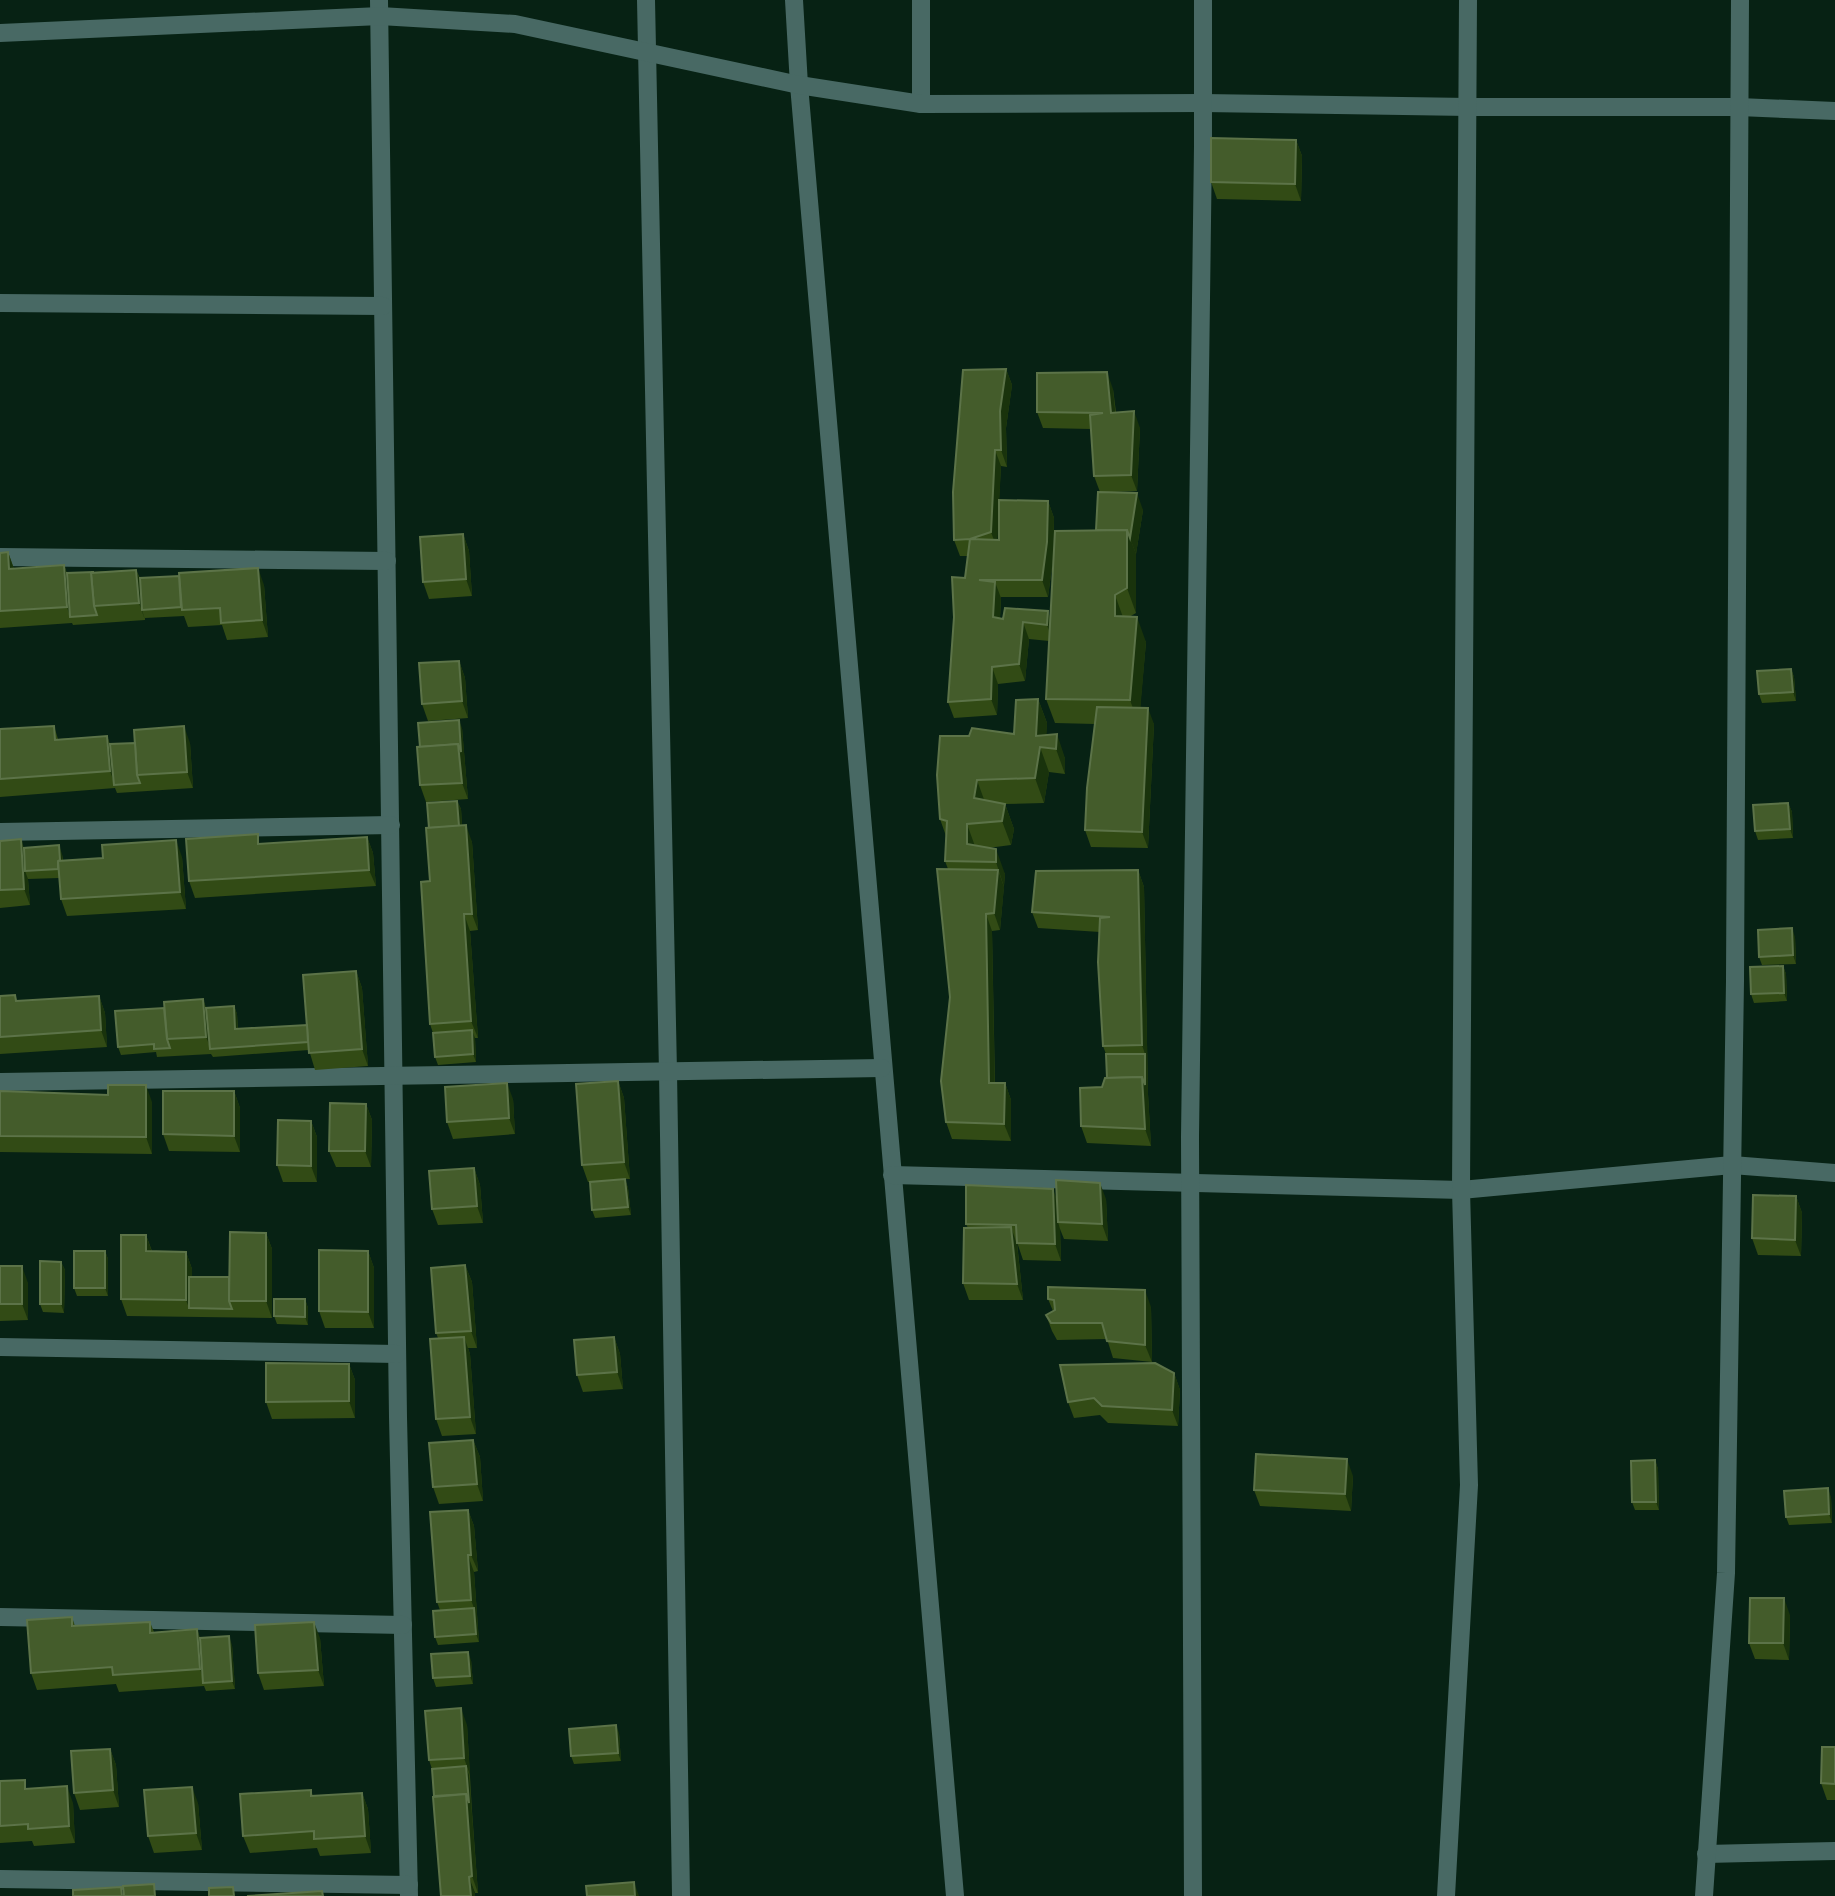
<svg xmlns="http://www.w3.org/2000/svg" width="1835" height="1896" viewBox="0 0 1835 1896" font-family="Arial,sans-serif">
	<rect width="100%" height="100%" fill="#072214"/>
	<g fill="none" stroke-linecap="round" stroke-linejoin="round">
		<!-- street -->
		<g stroke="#486964" stroke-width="18">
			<path d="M379 0 398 1417 409 1896"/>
			<path d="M646 0 668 1072 681 1896"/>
			<path d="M794 0 799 85 955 1896"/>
			<path d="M921 0V104"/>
			<path d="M0 33 380 16 515 24 799 85 921 104 1203 103 1469 107H1739L1835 111"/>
			<path d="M0 303 383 306"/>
			<path d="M0 557 387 561"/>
			<path d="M0 832 391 825"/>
			<path d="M0 1082 882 1068"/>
			<path d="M892 1175 1461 1190 1732 1165 1835 1173"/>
			<path d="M0 1347 397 1354"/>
			<path d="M0 1617 403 1625"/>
			<path d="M1706 1854 1835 1851"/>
			<path d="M0 1879 409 1885"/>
			<path d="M1193 1896 1190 1137 1203 146V0"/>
			<path d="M1446 1896 1469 1485 1461 1190 1468 0"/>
			<path d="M1704 1896 1726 1573 1735 981 1740 0"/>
		</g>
	</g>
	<!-- wall -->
	<g fill="#324b15" fill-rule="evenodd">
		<path d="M1296 140 1302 156 1301 201 1217 199 1211 182Z"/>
		<path d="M1006 369 1012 385 1006 428 1007 467 1001 466 999 500 1048 501 1054 518 1053 559 1048 597H1001L1000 619H1003L1048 611 1050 619 1096 530 1100 492 1094 476 1091 429 1043 428 1037 412 1113 389 1116 412 1140 428 1137 491 1113 492 1143 510 1136 554V613L1129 617 1146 642 1140 708 1154 724 1148 848 1091 847 1085 830 1095 724 1055 723 1046 699 1049 641 1029 639 1025 681 998 684 997 715 954 718 948 702 968 556H960L954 540ZM999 503V540H997Z"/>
		<path d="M463 534 469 551 472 596 429 599 423 582Z"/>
		<path d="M8 552 14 569 64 565 67 573 136 570 140 578 264 585 268 637 227 640 222 625 188 627 184 616 145 618V620L73 625 72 623 0 628V553Z"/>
		<path d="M459 661 465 678 468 718 428 721 422 704Z"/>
		<path d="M1791 669 1794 677 1796 701 1762 703 1759 694Z"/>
		<path d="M1038 699 1047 723 1046 735 1065 758V774L1049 772 1044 803 1005 804 1014 829 1011 845 988 848 1005 874 1000 930 992 931 995 1083H1005L1011 1100V1141L952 1139 946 1122 950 997 948 869 945 861 946 836 940 819 969 736 1014 734Z"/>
		<path d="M54 726 58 739 107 736 110 744 190 743 193 788 117 793 115 788 0 797V729Z"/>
		<path d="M462 728 468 799 426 802 420 785V747Z"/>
		<path d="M457 801 461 809 462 825 472 842 478 930 470 931 478 1038H475L476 1062 438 1065 435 1057 433 1033 430 1024V881L429 828Z"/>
		<path d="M1788 803 1792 812 1793 838 1758 840 1755 831Z"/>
		<path d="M367 837 373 853 376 886 195 898 189 881 261 844Z"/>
		<path d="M0 841 24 848 62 854 63 860 182 857 186 909 67 916 61 899 59 878 28 879 30 905 0 908Z"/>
		<path d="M1138 870 1144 887 1148 1094 1151 1146 1087 1143 1081 1126 1107 1078 1106 1054 1103 1046 1100 932 1038 928 1032 912Z"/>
		<path d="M1795 937 1796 964 1762 965 1759 957Z"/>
		<path d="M1783 966 1786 974 1787 1001 1754 1003 1751 994Z"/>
		<path d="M356 971 362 988 368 1066 315 1070 309 1050 213 1057 211 1054 157 1057 156 1052 121 1055 118 1047 164 1008 203 999 206 1008 234 1006 237 1014 238 1029 307 1025Z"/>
		<path d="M15 995 17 1001 99 996 105 1013 107 1047 0 1054V996Z"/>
		<path d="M618 1081 624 1098 630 1179H625L628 1188 631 1215 595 1218 592 1210 595 1182H588L582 1165Z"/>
		<path d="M0 1091 108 1095 152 1102V1154L0 1152Z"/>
		<path d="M234 1091 240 1108V1152L169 1151 163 1134Z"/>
		<path d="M513 1099 515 1134 453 1139 447 1122Z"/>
		<path d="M366 1104 372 1120 371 1167H336L329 1151Z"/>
		<path d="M311 1121 317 1137V1182H283L277 1165Z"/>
		<path d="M474 1168 480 1185 483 1223 438 1225 432 1209Z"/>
		<path d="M1796 1196 1802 1213 1801 1256 1758 1255 1752 1238Z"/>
		<path d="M1057 1198 1106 1199 1108 1241 1064 1239 1060 1229 1061 1261 1023 1260 1017 1242 1023 1300H969L963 1283 968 1228 966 1224Z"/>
		<path d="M266 1233 272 1249V1318L127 1316 121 1299 146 1235 152 1251 186 1252 192 1269V1277H229Z"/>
		<path d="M105 1251 108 1259V1296H77L74 1288Z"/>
		<path d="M368 1251 374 1268V1328H325L319 1311Z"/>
		<path d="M61 1262 65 1270 64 1313 43 1312 40 1304Z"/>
		<path d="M465 1265 472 1282 477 1348H468L470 1354 476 1434 442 1436 436 1419 438 1338 436 1333Z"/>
		<path d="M0 1266 28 1283V1320L0 1321Z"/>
		<path d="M305 1299 308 1308V1325L277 1324 274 1316Z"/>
		<path d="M1048 1299 1151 1307 1152 1362 1113 1358 1107 1339 1057 1340 1052 1331 1046 1315 1053 1311Z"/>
		<path d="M614 1337 620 1354 623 1389 583 1392 577 1375Z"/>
		<path d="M349 1364 355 1380V1418L272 1419 266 1402Z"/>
		<path d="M1174 1373 1180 1390 1178 1426 1108 1423 1100 1415 1074 1418 1068 1402Z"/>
		<path d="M473 1440 480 1457 483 1501 439 1504 433 1487Z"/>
		<path d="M1655 1460 1658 1469 1659 1510H1635L1632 1502Z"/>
		<path d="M1353 1476 1351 1511 1260 1506 1254 1490Z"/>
		<path d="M1831 1497 1832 1523 1789 1525 1786 1517Z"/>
		<path d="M468 1510 474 1526 478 1571 474 1572 479 1642 438 1645 435 1637 440 1610 437 1602Z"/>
		<path d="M1790 1615 1789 1660 1755 1659 1749 1643Z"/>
		<path d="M72 1617 75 1626 150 1622 154 1632 197 1629 200 1638 232 1645 235 1689 206 1691 204 1686 119 1692 116 1684 37 1690 31 1673Z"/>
		<path d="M320 1638 324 1686 264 1690 258 1673Z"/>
		<path d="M471 1660 473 1684 436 1687 433 1678Z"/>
		<path d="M467 1725 472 1811 478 1893H475L434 1796 432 1769 429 1760Z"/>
		<path d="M619 1733 621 1761 574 1764 571 1756Z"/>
		<path d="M1835 1747V1800H1827L1821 1783Z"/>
		<path d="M110 1749 116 1765 119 1807 80 1810 74 1793Z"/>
		<path d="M0 1781 73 1803 75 1843 34 1846 32 1841 0 1843Z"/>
		<path d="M311 1790 313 1796 362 1793 368 1809 371 1853 320 1856 317 1848 250 1853 243 1836Z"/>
		<path d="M198 1803 202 1850 154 1853 148 1836Z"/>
	</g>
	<!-- shaded-wall -->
	<g fill="#19330c">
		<path d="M1296 140 1302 156 1301 201 1295 184Z"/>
		<path d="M1006 369 1012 385 1006 428 1007 467 1001 450 1000 411Z"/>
		<path d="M1107 372 1113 389 1117 430 1111 413Z"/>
		<path d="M1134 411 1140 428 1137 491 1131 475Z"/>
		<path d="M995 450 1001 466 997 549 991 532Z"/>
		<path d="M1137 493 1143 510 1136 554 1130 538Z"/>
		<path d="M1048 501 1054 518 1053 559 1048 597 1042 580Z"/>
		<path d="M1127 530 1136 554V613L1127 588Z"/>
		<path d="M463 534 469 551 472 596 466 579Z"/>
		<path d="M8 552 14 569H9Z"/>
		<path d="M64 565 70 582V617L67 607Z"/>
		<path d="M258 568 264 585 268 637 262 620Z"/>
		<path d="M136 570 143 587 142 610 145 620 139 603Z"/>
		<path d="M995 582 1001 598 999 633 993 617Z"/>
		<path d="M1115 595 1124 620 1115 616Z"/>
		<path d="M1048 611 1054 628 1053 642 1047 625Z"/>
		<path d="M1137 617 1146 642 1139 725 1130 700Z"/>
		<path d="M1023 622 1029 639 1025 681 1019 664Z"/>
		<path d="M459 661 465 678 468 718 462 701Z"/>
		<path d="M992 667 998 684 997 715 991 699Z"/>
		<path d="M1791 669 1794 677 1796 701 1793 692Z"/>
		<path d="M1038 699 1047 723 1046 748 1040 747 1049 772 1044 803 1035 778 1036 736Z"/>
		<path d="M1148 708 1154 724 1148 848 1142 832Z"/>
		<path d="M459 720 462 728 468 799 462 783 458 744Z"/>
		<path d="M184 726 190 743 193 788 187 772Z"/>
		<path d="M1057 734 1065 758V774L1056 749Z"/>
		<path d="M107 736 113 753 115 785 110 771Z"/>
		<path d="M977 780 986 805 974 798Z"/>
		<path d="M457 801 461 809 463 843 460 834Z"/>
		<path d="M1788 803 1792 812 1793 838 1790 829Z"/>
		<path d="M1005 804 1014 829 1011 845 1002 821Z"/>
		<path d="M967 824 976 849 967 844Z"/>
		<path d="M466 825 472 842 478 930 472 914Z"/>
		<path d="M367 837 373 853 376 886 369 870Z"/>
		<path d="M21 839 27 856 25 871 28 879 30 905 24 889Z"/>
		<path d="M176 840 182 857 186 909 180 892Z"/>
		<path d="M59 845 62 854 64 877 61 869Z"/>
		<path d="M996 849 1005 874 1004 887 996 862Z"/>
		<path d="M998 870 1004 887 1000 930 994 913Z"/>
		<path d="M1138 870 1144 887 1148 1094 1151 1146 1145 1129 1142 1077 1145 1054 1142 1045Z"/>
		<path d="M464 914 470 931 478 1038 471 1021Z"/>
		<path d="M986 914 992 931 995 1099 989 1083Z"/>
		<path d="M1792 928 1795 937 1796 964 1793 955Z"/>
		<path d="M1783 966 1786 974 1787 1001 1784 993Z"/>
		<path d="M356 971 362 988 368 1066 362 1049Z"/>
		<path d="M99 996 105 1013 107 1047 101 1030Z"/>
		<path d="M203 999 209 1016 211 1049 206 1037Z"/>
		<path d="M234 1006 237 1014 238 1038 235 1029Z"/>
		<path d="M472 1030 475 1038 476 1062 473 1054Z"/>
		<path d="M618 1081 624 1098 630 1179 624 1162Z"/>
		<path d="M507 1083 513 1099 515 1134 509 1118Z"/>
		<path d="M1005 1083 1011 1100V1141L1004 1124Z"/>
		<path d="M146 1085 152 1102V1154L146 1137Z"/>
		<path d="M234 1091 240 1108V1152L234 1136Z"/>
		<path d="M366 1104 372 1120 371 1167 365 1151Z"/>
		<path d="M311 1121 317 1137V1182L311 1166Z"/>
		<path d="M474 1168 480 1185 483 1223 477 1206Z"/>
		<path d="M625 1179 628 1188 631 1215 628 1207Z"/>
		<path d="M1100 1183 1106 1199 1108 1241 1102 1224Z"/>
		<path d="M1053 1189 1059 1205 1058 1222 1060 1229 1061 1261 1055 1244Z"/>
		<path d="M1796 1196 1802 1213 1801 1256 1795 1240Z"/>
		<path d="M1011 1227 1017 1244 1023 1300 1017 1284Z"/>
		<path d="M266 1233 272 1249V1318L266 1301Z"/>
		<path d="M146 1235 152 1252 146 1251Z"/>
		<path d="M105 1251 108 1259V1296L105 1288Z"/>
		<path d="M368 1251 374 1268V1328L368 1312Z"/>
		<path d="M186 1252 192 1269V1308H189L186 1300Z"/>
		<path d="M61 1262 65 1270 64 1313 61 1304Z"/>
		<path d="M465 1265 472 1282 477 1348 471 1331Z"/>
		<path d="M22 1266 28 1283V1320L22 1304Z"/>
		<path d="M1145 1290 1151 1307 1152 1362 1145 1345Z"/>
		<path d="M305 1299 308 1308V1325L305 1317Z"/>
		<path d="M464 1337 470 1354 476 1434 470 1417Z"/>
		<path d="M614 1337 620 1354 623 1389 617 1372Z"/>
		<path d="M349 1364 355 1380V1418L349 1401Z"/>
		<path d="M1174 1373 1180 1390 1178 1426 1172 1410Z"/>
		<path d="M473 1440 480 1457 483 1501 477 1484Z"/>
		<path d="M1347 1459 1353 1476 1351 1511 1345 1494Z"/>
		<path d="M1655 1460 1658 1469 1659 1510 1656 1502Z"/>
		<path d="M1828 1488 1831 1497 1832 1523 1829 1514Z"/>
		<path d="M468 1510 474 1526 478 1571 471 1555Z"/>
		<path d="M468 1555 474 1572 479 1642 476 1634 474 1608 471 1600Z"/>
		<path d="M1784 1598 1790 1615 1789 1660 1783 1643Z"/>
		<path d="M314 1622 320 1638 324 1686 318 1670Z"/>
		<path d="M197 1629 203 1646 205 1683 200 1669Z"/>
		<path d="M229 1636 232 1645 235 1689 232 1681Z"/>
		<path d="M468 1652 471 1660 473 1684 470 1676Z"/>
		<path d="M461 1708 467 1725 470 1775 464 1758Z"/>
		<path d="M616 1725 619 1733 621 1761 618 1753Z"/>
		<path d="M110 1749 116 1765 119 1807 113 1790Z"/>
		<path d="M466 1766 469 1775 478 1893 472 1876 466 1794Z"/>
		<path d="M67 1786 73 1803 75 1843 69 1826Z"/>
		<path d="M192 1787 198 1803 202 1850 196 1833Z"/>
		<path d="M362 1793 368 1809 371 1853 365 1836Z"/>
		<path d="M469 1877 475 1893V1896H471Z"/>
		<path d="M634 1882 639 1896H635Z"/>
	</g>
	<!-- building -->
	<g fill="#445c2b" stroke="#5c7348" stroke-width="2">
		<path d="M1211 138 1296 140 1295 184 1211 182Z"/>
		<path d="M1006 369 1000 411 1001 450H995L991 532 970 539 999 540V500L1048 501 1047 542 1042 580H979L995 582 993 617 1003 619 1005 608 1048 611 1047 625 1023 622 1019 664 992 667 991 699 948 702 954 617 952 577 965 578 970 539 954 540 953 492 963 370Z"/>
		<path d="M1107 372 1111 413 1134 411 1131 475 1094 476 1090 415 1103 413 1037 412V373Z"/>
		<path d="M1098 492 1137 493 1130 538 1127 530H1096Z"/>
		<path d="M1127 530V588L1115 595V616L1137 617 1130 700 1046 699 1055 531Z"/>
		<path d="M463 534 466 579 423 582 420 537Z"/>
		<path d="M8 552 9 569 64 565 67 607 0 611V553Z"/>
		<path d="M258 568 262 620 221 623 220 608 182 610 179 573Z"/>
		<path d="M136 570 139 603 94 606 91 573Z"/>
		<path d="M94 572 91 573 94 606 97 615 70 617 67 573Z"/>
		<path d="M179 576 181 607 142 610 140 578Z"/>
		<path d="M459 661 462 701 422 704 419 663Z"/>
		<path d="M1791 669 1793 692 1759 694 1757 671Z"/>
		<path d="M1038 699 1036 736 1057 734 1056 749 1040 747 1035 778 977 780 974 798 1005 804 1002 821 967 824V844L996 849V862L945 861 947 821 940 819 937 775 940 736H969L972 728 1014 734 1016 700Z"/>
		<path d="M1097 707 1148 708 1142 832 1085 830 1087 788Z"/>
		<path d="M459 720 461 752 458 744 420 747 418 723Z"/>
		<path d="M54 726 55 740 107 736 110 771 0 779V729Z"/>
		<path d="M184 726 187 772 137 775 134 730Z"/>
		<path d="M135 743 137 775 140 783 114 785 110 744Z"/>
		<path d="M458 744 462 783 420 785 417 747Z"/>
		<path d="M457 801 459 826 429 828 427 803Z"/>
		<path d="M1788 803 1790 829 1755 831 1753 805Z"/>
		<path d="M466 825 472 914H464L471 1021 430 1024 421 882 430 881 426 828Z"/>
		<path d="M258 834V844L367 837 369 870 189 881 186 839Z"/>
		<path d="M21 839 24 889 0 890V841Z"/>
		<path d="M176 840 180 892 61 899 58 861 103 858 102 845Z"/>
		<path d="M59 845 60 860 58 861V869L25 871 24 848Z"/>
		<path d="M937 869 998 870 994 913 986 914 989 1083H1005L1004 1124 946 1122 941 1081 950 997Z"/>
		<path d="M1138 870 1142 1045 1103 1046 1098 962 1100 918 1110 917 1032 912 1036 871Z"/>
		<path d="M1792 928 1793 955 1759 957 1758 930Z"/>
		<path d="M1783 966 1784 993 1751 994 1750 967Z"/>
		<path d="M356 971 362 1049 309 1053 303 975Z"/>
		<path d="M15 995 16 1001 99 996 101 1030 0 1037V996Z"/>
		<path d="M203 999 206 1037 167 1039 164 1002Z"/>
		<path d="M234 1006 235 1029 307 1025 308 1042 210 1049 206 1008Z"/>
		<path d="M164 1008 167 1039 170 1048 154 1049V1044L118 1047 115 1011Z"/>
		<path d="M472 1030 473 1054 435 1057 433 1033Z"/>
		<path d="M1106 1054H1145V1085L1142 1077 1107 1078Z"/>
		<path d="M1142 1077 1145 1129 1081 1126 1080 1088 1102 1087 1105 1078Z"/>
		<path d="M618 1081 624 1162 582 1165 576 1084Z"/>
		<path d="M507 1083 509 1118 447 1122 445 1087Z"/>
		<path d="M108 1085H146V1137L0 1136V1091L108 1095Z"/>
		<path d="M163 1091H234V1136L163 1134Z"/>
		<path d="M330 1103 366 1104 365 1151H329Z"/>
		<path d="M278 1120 311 1121V1166L277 1165Z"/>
		<path d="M474 1168 477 1206 432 1209 429 1171Z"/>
		<path d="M625 1179 628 1207 592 1210 590 1182Z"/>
		<path d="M1056 1180 1100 1183 1102 1224 1058 1222Z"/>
		<path d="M966 1185 1053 1189 1055 1244 1017 1243 1016 1225 966 1224Z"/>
		<path d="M1753 1195 1796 1196 1795 1240 1752 1238Z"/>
		<path d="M1011 1227 1017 1284 963 1283 964 1228Z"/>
		<path d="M230 1232 266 1233V1301H229Z"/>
		<path d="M121 1235H146V1251L186 1252V1300L121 1299Z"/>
		<path d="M319 1250 368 1251V1312L319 1311Z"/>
		<rect x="74" y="1251" width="31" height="37"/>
		<path d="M40 1261 61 1262V1304H40Z"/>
		<path d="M465 1265 471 1331 436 1333 431 1268Z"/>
		<rect x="0" y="1266" width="22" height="38"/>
		<path d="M189 1277H229V1301L232 1309 189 1308Z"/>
		<path d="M1048 1287 1145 1290V1345L1107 1341 1102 1323H1051L1046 1315 1055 1310 1054 1300 1048 1299Z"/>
		<path d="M274 1299H305V1317L274 1316Z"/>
		<path d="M464 1337 470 1417 436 1419 430 1339Z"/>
		<path d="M614 1337 617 1372 577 1375 574 1340Z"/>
		<path d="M266 1363 349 1364V1401L266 1402Z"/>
		<path d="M1155 1363 1174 1373 1172 1410 1102 1406 1094 1398 1068 1402 1060 1365Z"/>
		<path d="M473 1440 477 1484 433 1487 429 1443Z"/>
		<path d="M1256 1454 1347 1459 1345 1494 1254 1490Z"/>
		<path d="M1655 1460 1656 1502H1632L1631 1461Z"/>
		<path d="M1828 1488 1829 1514 1786 1517 1784 1491Z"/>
		<path d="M468 1510 471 1555H468L471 1600 437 1602 430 1512Z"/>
		<path d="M1750 1598H1784L1783 1643H1749Z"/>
		<path d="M474 1608 476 1634 435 1637 433 1611Z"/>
		<path d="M72 1617V1626L150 1622V1633L197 1629 200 1669 113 1675 112 1667 31 1673 27 1620Z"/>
		<path d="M314 1622 318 1670 258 1673 255 1625Z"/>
		<path d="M229 1636 232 1681 203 1683 200 1638Z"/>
		<path d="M468 1652 470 1676 433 1678 431 1654Z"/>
		<path d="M461 1708 464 1758 429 1760 425 1711Z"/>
		<path d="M616 1725 618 1753 571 1756 569 1729Z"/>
		<path d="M1822 1747H1835V1784L1821 1783Z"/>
		<path d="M110 1749 113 1790 74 1793 71 1751Z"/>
		<path d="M466 1766 469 1803 466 1794 434 1796 432 1769Z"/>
		<path d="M25 1780V1789L67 1786 69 1826 28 1829V1824L0 1826V1781Z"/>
		<path d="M192 1787 196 1833 148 1836 144 1790Z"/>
		<path d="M311 1790V1796L362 1793 365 1836 314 1839V1831L243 1836 240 1794Z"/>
		<path d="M466 1794 472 1876 469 1877 471 1896H441L433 1797Z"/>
		<path d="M634 1882 635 1896H587L586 1886Z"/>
		<path d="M154 1884 155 1896H124L123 1886Z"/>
		<path d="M121 1887 122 1896H73V1890Z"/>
		<path d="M233 1887 234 1896H209V1888Z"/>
		<path d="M322 1891 323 1896H247Z"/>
	</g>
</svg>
